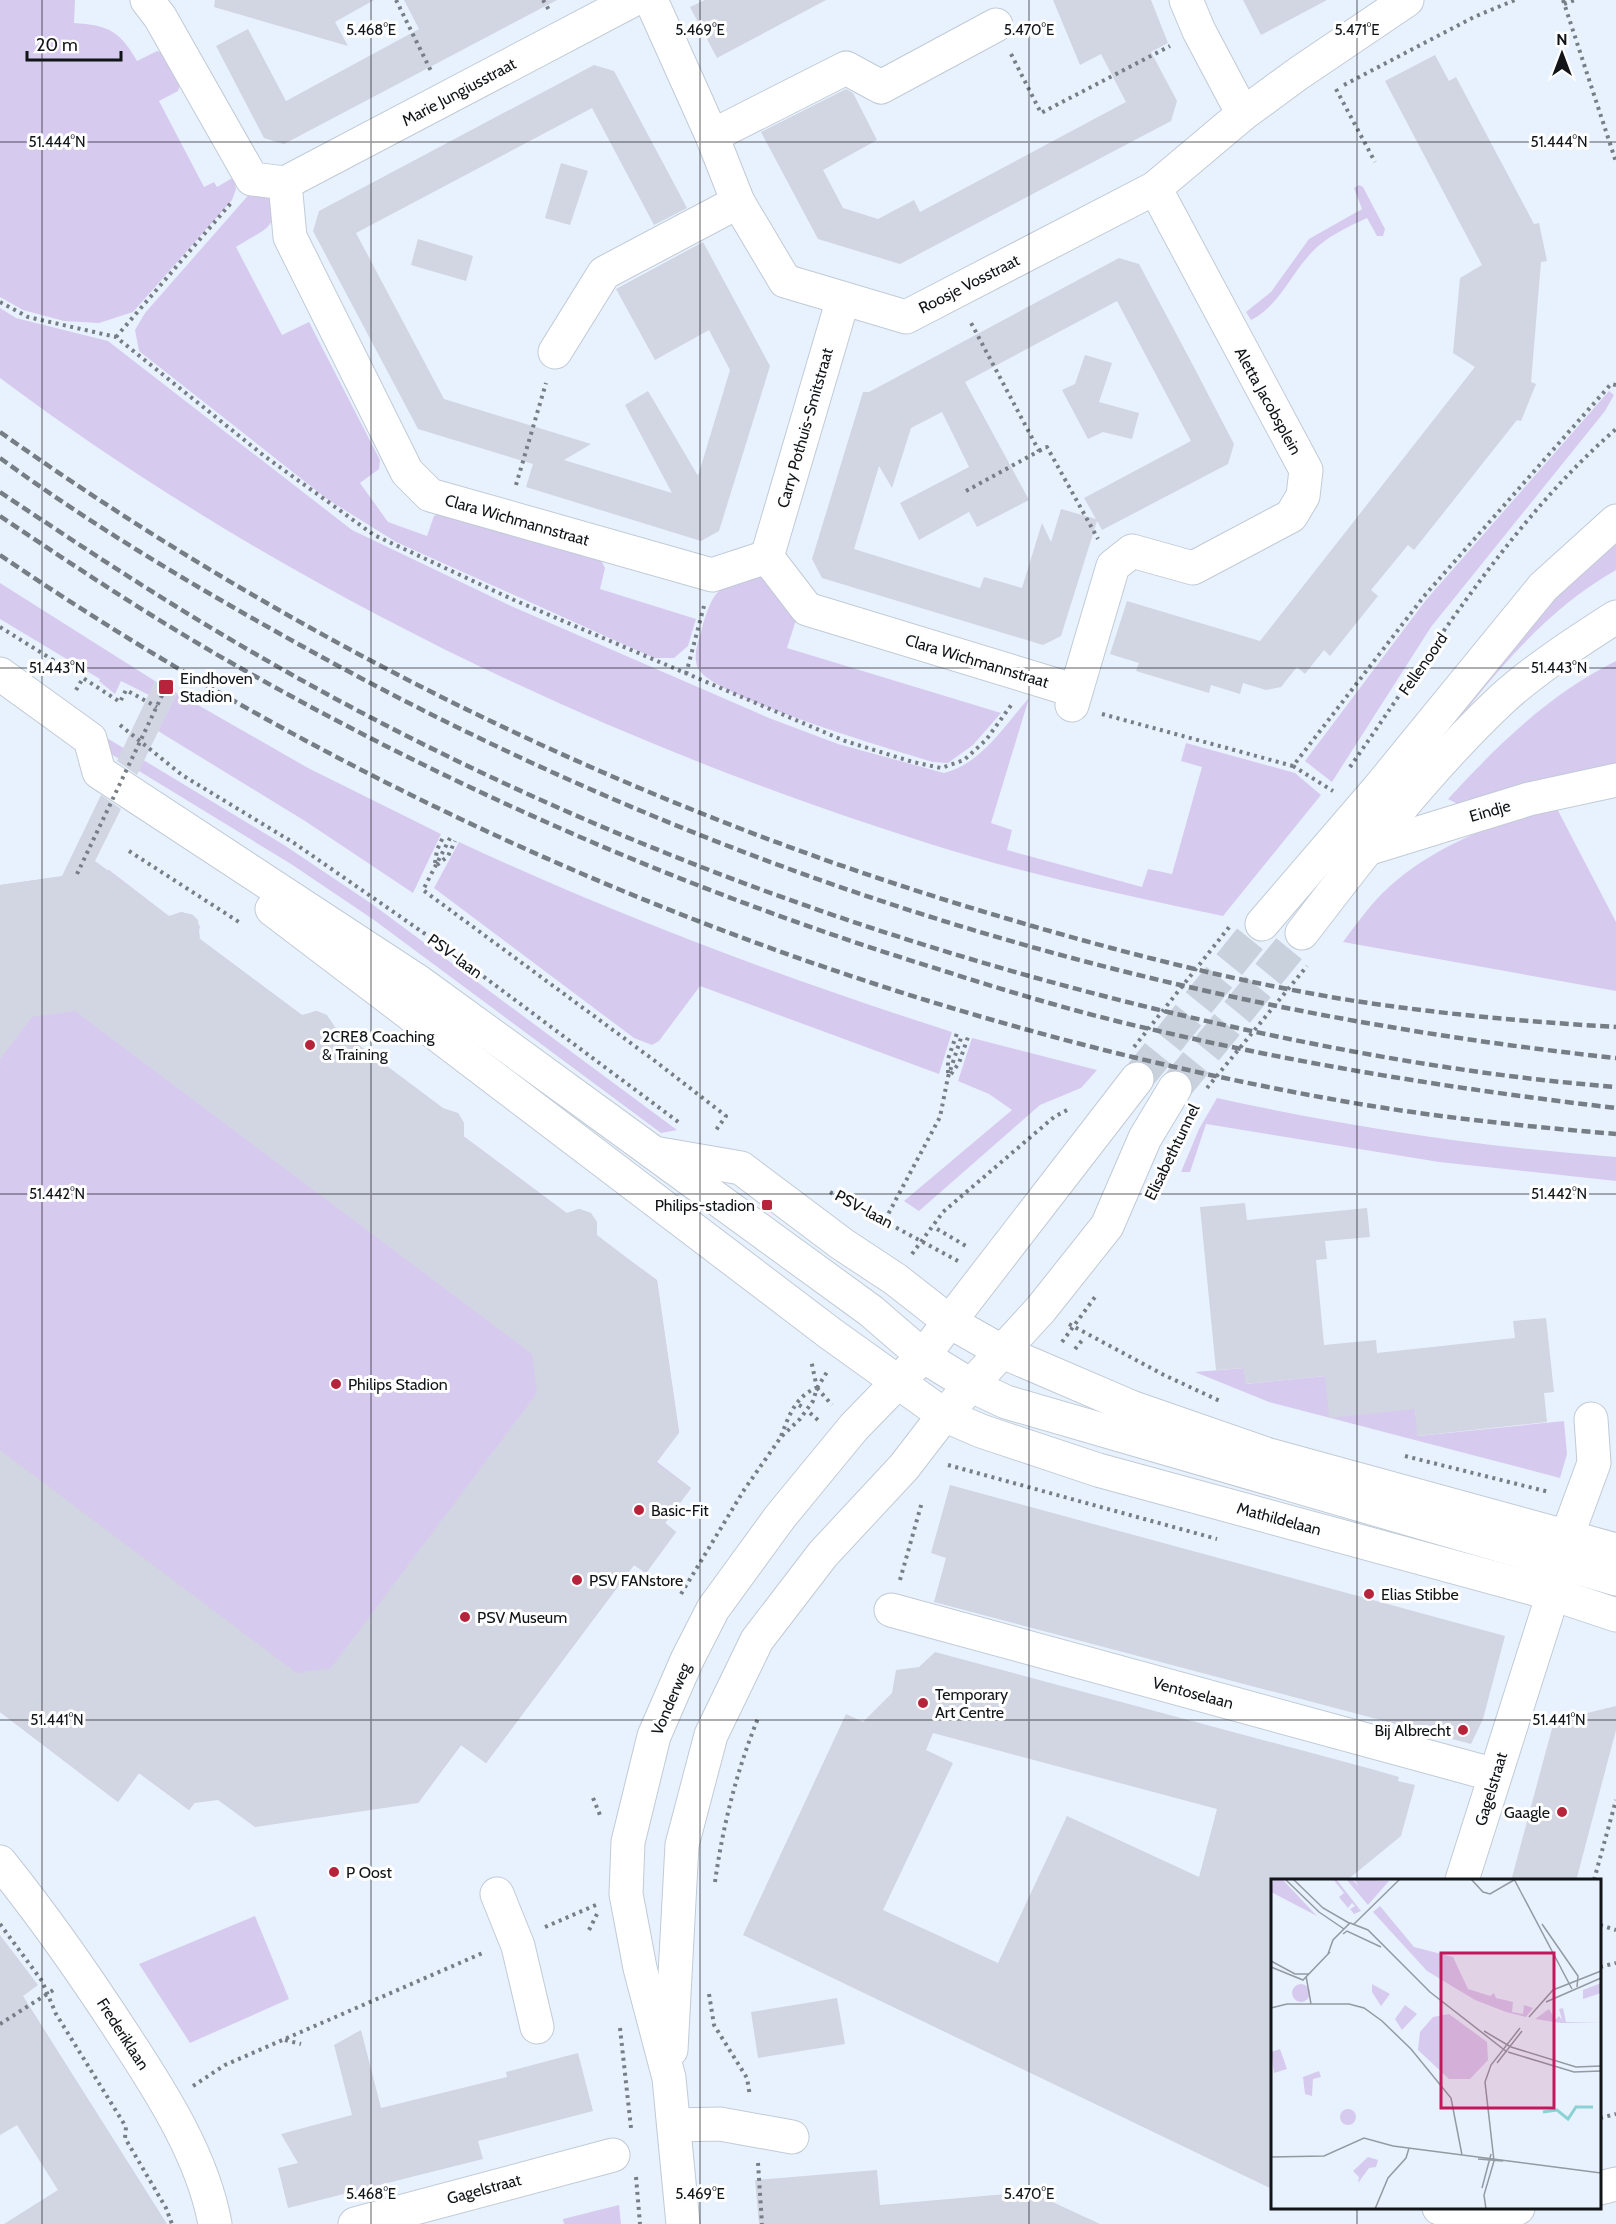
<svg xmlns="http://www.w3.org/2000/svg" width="1616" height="2224" viewBox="0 0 1616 2224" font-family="Cabin,sans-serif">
	<rect width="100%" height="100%" fill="#e8f2fe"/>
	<!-- green -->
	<g fill="#d7caef">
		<path d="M0 0H75L74 23C108 25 120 31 137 61L157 51 166 54 181 82 178 91 159 101 204 187 214 182 217 187 234 177 236 189 232 200 133 312 99 323 64 321 23 310 0 297Z"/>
		<path d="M270 185C281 229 269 226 236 247L282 335 309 322 380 460 379 469 360 483 388 522 427 536 434 516 444 512 601 560 605 568 600 589 696 619 688 646 674 658H654L396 542 327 499 139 351 135 330 145 313 252 191Z"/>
		<path d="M1359 185 1363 187 1385 229 1383 236H1377L1367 218C1348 227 1327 236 1312 252 1290 275 1280 305 1251 320L1246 312 1271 292 1309 239 1362 209 1354 188Z"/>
		<path d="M0 308 16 318 108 341 352 530 511 606 769 718 838 744 944 773C981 764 1005 725 1029 698L991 823 1012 830 1007 850 1142 887 1148 869 1172 874 1202 767 1181 761 1186 743 1295 773 1321 795 1223 916C1123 895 1024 874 927 843 600 740 276 584 0 378Z"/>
		<path d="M1609 391 1614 395 1605 411 1431 627 1332 782 1305 761 1426 600Z"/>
		<path d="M1616 537V570C1535 616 1483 690 1425 761L1489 668 1551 592Z"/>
		<path d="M753 571 767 578 796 620 787 648 1001 713 973 745 948 763 933 762C896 751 711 697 698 668 692 655 699 641 702 628 714 588 717 590 753 571Z"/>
		<path d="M0 583 155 681 149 695 121 681 115 694 99 681 100 679 0 619Z"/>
		<path d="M1616 661V763L1576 772 1482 801 1458 804 1448 799C1498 745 1549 694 1616 661Z"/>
		<path d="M177 693 308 768 441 834 413 893 305 821 158 731Z"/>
		<path d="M102 735 284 845 372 904 677 1130 661 1133 374 920 291 864 98 746Z"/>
		<path d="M1554 803 1616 922V991L1343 942C1357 923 1372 902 1390 886 1437 844 1496 824 1554 803Z"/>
		<path d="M459 842C620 917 784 978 952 1032L939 1074 700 986 659 1041 652 1045 634 1038 434 888Z"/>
		<path d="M109 870 170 917 181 912 193 915 200 927 197 937 303 1016 315 1011 326 1015 332 1028 428 1097 422 1106 458 1113 464 1124 462 1135 568 1214 578 1209 590 1213 597 1224 595 1235 657 1280 679 1432 657 1462 691 1488 665 1523 676 1532 646 1573 634 1565 486 1763 461 1745 418 1803 218 1800 200 1796 189 1810 139 1773 118 1802 0 1712V885Z"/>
		<path d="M972 1038 1097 1070 1081 1088 1040 1105 919 1211 904 1201 1012 1110 989 1094 958 1081Z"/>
		<path d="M1217 1098C1348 1127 1482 1147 1616 1157V1181L1439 1162 1206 1124 1190 1172H1181L1199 1129Z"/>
		<path d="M1244 1368 1246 1384 1325 1376 1415 1409 1418 1436 1564 1421 1567 1454 1560 1478 1269 1402 1195 1372Z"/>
		<path d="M255 1916 289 1999 190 2043 139 1964Z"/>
		<path d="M619 2205 621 2224H564L563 2219Z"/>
	</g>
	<!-- building -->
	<g fill="#d2d5e2" fill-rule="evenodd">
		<path d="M215 0H374L335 22 348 46 214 7Z"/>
		<path d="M404 0H557L284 144 264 138 216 46 248 29 286 101 419 29Z"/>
		<path d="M705 0H826L717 58 690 7Z"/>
		<path d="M1053 0H1151L1168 43 1151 52 1177 101 1171 121 900 264 818 239 761 132 846 89 853 93 877 140 823 170 843 208 878 219 914 200 920 212 1126 102 1101 54 1080 65Z"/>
		<path d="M1243 0H1327L1261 35Z"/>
		<path d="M1435 55 1449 81 1456 77 1534 224 1539 223 1547 261 1541 262 1531 382 1536 384 1521 421 1517 420 1414 550 1408 545 1371 590 1378 596 1330 656 1324 650 1305 674 1297 667 1281 687 1266 690 1243 683 1240 694 1211 685 1209 693 1136 671 1139 663 1110 654 1127 601 1260 641 1475 367 1453 353 1460 278 1482 265 1385 81Z"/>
		<path d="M594 65 614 71 687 208 654 225 592 108 356 233 444 399 591 444 564 460 672 493 625 405 648 391 698 476 730 370 709 330 655 360 616 289 703 242 770 366 719 531 701 541 526 487 533 464 418 429 313 231 319 211Z"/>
		<path d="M561 163 588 171 570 225 545 218Z"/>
		<path d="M418 239 473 256 466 281 411 265Z"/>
		<path d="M1119 258 1139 264 1187 354 1234 444 1228 464 1102 530 1097 521 1061 636 1043 645 822 578 812 559 863 392H869ZM1117 301 1191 441 1084 498 1096 519 1061 509 1051 542 1042 523 1022 588 984 577 980 588 854 549 879 466 892 488 911 428 942 412 969 467 900 503 919 540 969 512 977 527 1029 500 965 382Z"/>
		<path d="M1085 355 1112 363 1099 402 1139 413 1132 439 1103 432 1088 439 1062 390 1075 384Z"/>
		<path d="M155 681 177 693 137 775 117 761Z"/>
		<path d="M101 795 121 809 95 861 169 916 181 912 193 915 198 920 200 939 302 1015 317 1011 327 1015 335 1027 443 1108 458 1113 464 1123V1137L566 1213 580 1209 591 1213 597 1222V1235L657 1281 679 1433 656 1463 691 1488 665 1523 676 1532 646 1573 634 1565 486 1763 461 1745 418 1803 255 1827 218 1800 194 1803 189 1810 139 1773 118 1802 0 1712V1450L297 1673 331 1668 537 1393 532 1354 75 1011 32 1017 0 1059V885L62 876Z"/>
		<path d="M1245 1203 1247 1220 1367 1208 1370 1237 1325 1241 1327 1259 1316 1260 1324 1345 1376 1340 1377 1353 1515 1338 1513 1321 1546 1318 1554 1392 1544 1393 1547 1422 1417 1436 1415 1409 1329 1418 1325 1376 1245 1384 1244 1368 1216 1370 1200 1207Z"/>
		<path d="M950 1485 1505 1636 1483 1719 1471 1744 934 1602 946 1558 931 1553Z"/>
		<path d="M935 1652 1375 1770 1399 1777 1398 1781 1415 1785 1401 1836 1346 1881H1272V2189L743 1935 846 1714 863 1722 892 1693 896 1670 919 1667ZM933 1733 1217 1809 1199 1877 1067 1816 998 1963 883 1910 953 1763 926 1750Z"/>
		<path d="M1616 1706V1730L1576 1881H1511L1554 1721Z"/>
		<path d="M0 1935 38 1985 23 1996 167 2224H4L58 2190 17 2125 0 2135Z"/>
		<path d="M837 1998 845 2044 758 2058 751 2012Z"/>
		<path d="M361 2030 381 2108 507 2077 506 2072 578 2053 593 2111 478 2141 483 2159 288 2208 278 2168 298 2163 281 2134 352 2115 334 2045Z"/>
		<path d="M877 2170 880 2205 1031 2192 1100 2224H759L755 2180Z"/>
	</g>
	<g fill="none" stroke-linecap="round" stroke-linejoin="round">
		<!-- major-tunnel -->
		<g stroke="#c8d1dc" stroke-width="33" stroke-dasharray="33 16" stroke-linecap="butt">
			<path d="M1137 1079 1262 924"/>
			<path d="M1175 1088 1302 933"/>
		</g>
		<defs>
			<g id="minor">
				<path d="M147 0 160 17 252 179 285 183 290 237 407 472 430 495 712 575 767 557 807 609 1076 691"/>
				<path d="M651 0 712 136 738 202 785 281 906 317 1155 188 1243 114 1299 73 1407 0"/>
				<path d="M1186 0 1199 31 1243 114"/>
				<path d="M712 136 846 68 881 87 996 25"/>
				<path d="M285 183 633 0"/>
				<path d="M555 352 604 273 738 202"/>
				<path d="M767 557 843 299"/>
				<path d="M1072 705 1113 566 1132 551 1193 568 1291 516 1303 496 1306 470 1155 188"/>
				<path d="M1367 849 1529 799 1616 780"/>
				<path d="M654 1153 871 1311 923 1356 972 1386 1006 1402 1616 1579"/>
				<path d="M1003 1352 1131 1407 1269 1455 1616 1550"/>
				<path d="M944 1415 981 1431 1098 1470 1553 1594 1616 1615"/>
				<path d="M1559 1558 1594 1463 1591 1419"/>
				<path d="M891 1610 1495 1775"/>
				<path d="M0 1862C46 1919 87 1978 127 2040 163 2095 203 2158 215 2224"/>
				<path d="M1462 1880 1553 1594"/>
				<path d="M497 1894 518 1946 537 2027"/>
				<path d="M674 2125 720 2124 792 2137"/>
				<path d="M1600 2188 1616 2184"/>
				<path d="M1439 2208C1467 2219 1490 2214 1518 2208"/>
				<path d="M355 2224 613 2155"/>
			</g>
			<g id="major">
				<path d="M0 674 90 739 99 772 419 982 654 1153 741 1168 842 1244 895 1279 950 1322 1003 1352"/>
				<path d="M272 909 831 1334 944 1415"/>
				<path d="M1262 924 1378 789 1543 587 1616 521"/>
				<path d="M1302 933C1363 853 1428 769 1501 700 1535 669 1577 642 1616 617"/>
				<path d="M671 2050 682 1845 711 1735 757 1640 823 1554 904 1467 944 1415 1041 1309 1107 1226 1145 1138 1175 1088"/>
				<path d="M683 2224 669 2078 640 1968 626 1894 628 1842 654 1736 687 1660 713 1609 780 1517 854 1427 923 1356 1137 1079"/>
			</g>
		</defs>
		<!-- minor casing -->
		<use href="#minor" stroke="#c1cbd6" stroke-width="35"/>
		<!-- major casing -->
		<use href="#major" stroke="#c1cbd6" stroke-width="35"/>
		<!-- path -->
		<g stroke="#777e85" stroke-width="4" stroke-dasharray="3 4.5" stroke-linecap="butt">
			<path d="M396 0 431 71"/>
			<path d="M543 0 549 10"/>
			<path d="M1563 0 1616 162"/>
			<path d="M1564 4 1575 0"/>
			<path d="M1011 54 1041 113 1170 46"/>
			<path d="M1344 85 1474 17 1515 0"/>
			<path d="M1336 89 1375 162"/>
			<path d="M0 302 28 317 116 337 263 455 374 535 514 600 845 741 913 762 941 768 964 760 986 740 1012 704"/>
			<path d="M116 337 231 203"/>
			<path d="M1039 451 1047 447 1098 539"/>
			<path d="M516 485 546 383"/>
			<path d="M966 491 1039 451 970 321"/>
			<path d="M0 627 53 660 48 669"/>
			<path d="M686 674 704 606"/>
			<path d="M76 690 83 678 120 702 126 690 157 707"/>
			<path d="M1102 714 1293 766 1425 595 1611 384 1616 385"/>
			<path d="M120 725 182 775 294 843 444 947 681 1124"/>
			<path d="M1293 766 1333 791"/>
			<path d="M1350 767C1429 654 1512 519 1616 429"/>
			<path d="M450 838 423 890 655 1061 726 1116 716 1130"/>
			<path d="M129 851 242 924"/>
			<path d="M435 863 437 850 444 835"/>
			<path d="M437 865 448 856 455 841"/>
			<path d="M1134 1047 1230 926"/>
			<path d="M948 1073V1059L957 1033"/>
			<path d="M951 1074 959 1063 968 1037"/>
			<path d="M1207 1088 1307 966"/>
			<path d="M830 1192 958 1261"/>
			<path d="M885 1220 940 1117 948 1077 962 1035"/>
			<path d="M937 1229 966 1246"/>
			<path d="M912 1254 943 1212 1054 1117 1071 1108"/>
			<path d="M1069 1324 1164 1375 1220 1401"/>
			<path d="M1062 1342 1095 1297"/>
			<path d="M1075 1349 1084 1338"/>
			<path d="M817 1388 827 1372"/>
			<path d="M817 1388 832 1405"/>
			<path d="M799 1405 804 1408"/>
			<path d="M810 1413 818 1420"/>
			<path d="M781 1436C789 1416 795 1397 816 1388"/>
			<path d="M1405 1456 1549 1492"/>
			<path d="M948 1465 1217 1539"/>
			<path d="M900 1580 922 1502"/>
			<path d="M681 1594 744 1490 781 1437 800 1419 813 1401 817 1388 811 1360"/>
			<path d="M593 1798 600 1815"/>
			<path d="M1594 1880 1616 1800"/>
			<path d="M715 1882C723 1825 737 1769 759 1716"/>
			<path d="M0 1924 42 1981 56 2014 126 2127 125 2138 166 2208 172 2224"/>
			<path d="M1600 1925 1616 1930"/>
			<path d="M545 1927 596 1905"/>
			<path d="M589 1930 597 1914"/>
			<path d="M1600 1967 1616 1963"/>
			<path d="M709 1994 714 2025 747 2078 750 2096"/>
			<path d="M0 2024 55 1989"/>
			<path d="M620 2028 631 2128"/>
			<path d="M285 2040 301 2044"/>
			<path d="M193 2086 225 2065 485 1952"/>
			<path d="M1600 2118 1616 2114"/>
			<path d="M758 2163 762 2224"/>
			<path d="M636 2177 640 2224"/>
		</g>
		<!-- minor -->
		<use href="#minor" stroke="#fff" stroke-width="33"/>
		<!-- major -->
		<use href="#major" stroke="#fff" stroke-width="33"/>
		<!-- rail -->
		<g stroke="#767d84" stroke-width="4.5" stroke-dasharray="9 4.5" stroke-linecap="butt">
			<path d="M0 432C307 650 644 812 1005 918 1120 952 1236 982 1355 1001 1441 1014 1528 1022 1616 1027"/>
			<path d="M0 458C101 532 211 596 320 656 727 879 1155 1009 1616 1058"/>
			<path d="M0 492C85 549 170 605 259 656 541 819 851 936 1168 1012 1315 1047 1465 1075 1616 1087"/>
			<path d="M0 516C80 570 160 623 244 670 465 795 698 895 941 970 1013 993 1086 1015 1159 1031 1310 1066 1462 1090 1616 1108"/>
			<path d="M0 555C399 827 856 1013 1331 1099 1425 1116 1520 1126 1616 1134"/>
		</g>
		<!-- path-bridge -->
		<path stroke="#777e85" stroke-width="4" stroke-dasharray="3 4.5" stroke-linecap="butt" d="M77 874 166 687"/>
	</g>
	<!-- ticks -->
	<path fill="none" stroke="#111518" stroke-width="1.5" stroke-opacity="0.45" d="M42 0V2224M371 0V2224M700 0V2224M1029 0V2224M1357 0V1880M0 142H1616M0 668H1616M0 1194H1616M0 1720H1616M1357 2208V2224"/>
	<!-- markers -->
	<g fill="#b6243b" stroke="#fefefe" stroke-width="2">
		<rect x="158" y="679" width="16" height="16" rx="3"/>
		<circle cx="310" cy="1045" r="6"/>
		<rect x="761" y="1199" width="12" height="12" rx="3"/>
		<circle cx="336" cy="1384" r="6"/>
		<circle cx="639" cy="1510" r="6"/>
		<circle cx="577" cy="1580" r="6"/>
		<circle cx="1369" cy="1594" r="6"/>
		<circle cx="465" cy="1617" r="6"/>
		<circle cx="923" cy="1703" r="6"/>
		<circle cx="1463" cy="1730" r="6"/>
		<circle cx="1562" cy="1812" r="6"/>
		<circle cx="334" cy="1872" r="6"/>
	</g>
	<g text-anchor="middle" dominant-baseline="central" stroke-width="6" stroke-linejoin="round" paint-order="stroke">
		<!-- street labels -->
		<g font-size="16" fill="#111518" stroke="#fefefe">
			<text transform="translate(459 92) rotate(-28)">Marie Jungiusstraat</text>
			<text transform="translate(969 284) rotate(-27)">Roosje Vosstraat</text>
			<text transform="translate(1268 401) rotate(61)">Aletta Jacobsplein</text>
			<text transform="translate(805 428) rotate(-74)">Carry Pothuis-Smitstraat</text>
			<text transform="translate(517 520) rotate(16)">Clara Wichmannstraat</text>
			<text transform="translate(977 661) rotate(17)">Clara Wichmannstraat</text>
			<text transform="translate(1423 664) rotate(-55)">Fellenoord</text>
			<text transform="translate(1490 811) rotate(-16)">Eindje</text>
			<text transform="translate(455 956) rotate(36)">PSV-laan</text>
			<text transform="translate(1172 1152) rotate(-64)">Elisabethtunnel</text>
			<text transform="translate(864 1209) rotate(28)">PSV-laan</text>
			<text transform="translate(1279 1519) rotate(15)">Mathildelaan</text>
			<text transform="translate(1193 1693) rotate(15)">Ventoselaan</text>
			<text transform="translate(671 1699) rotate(-67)">Vonderweg</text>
			<text transform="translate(1491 1789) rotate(-73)">Gagelstraat</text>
			<text transform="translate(123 2034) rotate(57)">Frederiklaan</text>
			<text transform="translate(484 2189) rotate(-15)">Gagelstraat</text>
		</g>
		<!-- poi labels -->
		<g font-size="16" fill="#111518" stroke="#fefefe" text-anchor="start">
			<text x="180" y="678">Eindhoven<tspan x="180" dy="18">Stadion</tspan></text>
			<text x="322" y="1036">2CRE8 Coaching<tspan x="322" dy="18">&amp; Training</tspan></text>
			<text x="755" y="1205" text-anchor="end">Philips-stadion</text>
			<text x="348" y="1384">Philips Stadion</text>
			<text x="651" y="1510">Basic-Fit</text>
			<text x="589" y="1580">PSV FANstore</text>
			<text x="1381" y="1594">Elias Stibbe</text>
			<text x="477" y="1617">PSV Museum</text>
			<text x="935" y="1694">Temporary<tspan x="935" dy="18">Art Centre</tspan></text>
			<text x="1451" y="1730" text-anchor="end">Bij Albrecht</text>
			<text x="1550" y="1812" text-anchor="end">Gaagle</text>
			<text x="346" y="1872">P Oost</text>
		</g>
	</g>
	<!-- overview -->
	<g transform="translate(1271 1879)">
		<rect width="330" height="330" fill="#e8f2fe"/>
		<path d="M2 0H11L46 37 0 13ZM62 0H65L90 32 83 35 79 30 84 27 81 24 77 29 68 18 73 14ZM75 0H81L88 8 83 0 118 2 97 26ZM109 27 143 68 182 78 197 110 219 117 223 114 225 119 242 123 241 133 252 135 253 126 262 129 255 138 235 133 204 121 156 92 102 33ZM330 104V114L312 120V111ZM21 114a9 9 0 1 1 18 0a9 9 0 1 1-18 0ZM101 105 119 115 110 127 101 113ZM134 126 146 135 131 151 124 140ZM292 129 295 143 330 144H290L264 140 278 130 284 141 288 137 291 141 288 130ZM178 135 216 163 217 181 199 200H178L147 171 149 153 162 138ZM9 170 16 190 3 194 0 173ZM48 192 50 198 42 200 41 217 34 215 32 198ZM69 238a8 8 0 1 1 16 0a8 8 0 1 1-16 0ZM97 278 107 281 105 288 98 289 87 304 88 298 82 292Z" fill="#d7caef"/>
		<path fill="none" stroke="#8bd2d5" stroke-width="3" d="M272 233 286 231 297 240 305 228H322"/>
		<path fill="none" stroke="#929aa2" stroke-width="1.5" d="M14 0 48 33 73 50M22 0 52 29 78 44M200 0 212 13 219 15 243 1M243 0 301 110M83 45 129 0M271 45 307 97 306 108M72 55 76 52 110 68M57 75 62 61 79 44 97 51 159 113 236 173M0 82 24 95H38M0 88 32 101 59 73M35 97 40 125M275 123 330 99M0 129 16 125H78L93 129 111 142 140 170 180 219 191 276M258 138 282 111 330 92M213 152 240 168M240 168 305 188 330 187M237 173 303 193 330 192M226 184 251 152M0 278 53 277 93 259 122 267 330 294M207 280 232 282M211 309 220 275M104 330 117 299 135 279 138 269M215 330 213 316 223 282 214 203 220 186 249 149"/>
		<path fill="#c2185b" fill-opacity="0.15" stroke="#c2185b" stroke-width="3" d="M170 74H283V229H170Z"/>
		<rect width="330" height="330" fill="none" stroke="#111518" stroke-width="3"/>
	</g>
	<g font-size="15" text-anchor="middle" fill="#111518" stroke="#fefefe" stroke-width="6" stroke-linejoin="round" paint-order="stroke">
		<text x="371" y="35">5.468°E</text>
		<text x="700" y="35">5.469°E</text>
		<text x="1029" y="35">5.470°E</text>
		<text x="1357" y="35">5.471°E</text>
		<text x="57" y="147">51.444°N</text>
		<text x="1559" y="147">51.444°N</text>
		<text x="57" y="673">51.443°N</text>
		<text x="1559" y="673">51.443°N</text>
		<text x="57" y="1199">51.442°N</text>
		<text x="1559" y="1199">51.442°N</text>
		<text x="57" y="1725">51.441°N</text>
		<text x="1559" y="1725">51.441°N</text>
		<text x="371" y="2199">5.468°E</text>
		<text x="700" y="2199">5.469°E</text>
		<text x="1029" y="2199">5.470°E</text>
	</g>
	<!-- north arrow -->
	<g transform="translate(1562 54)" stroke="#fefefe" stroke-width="4.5" paint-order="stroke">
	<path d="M0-4.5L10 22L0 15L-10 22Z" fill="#111518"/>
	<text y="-9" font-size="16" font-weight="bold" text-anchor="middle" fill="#111518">N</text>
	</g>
	<!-- scale -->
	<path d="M27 51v9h94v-9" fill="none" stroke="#111518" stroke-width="3"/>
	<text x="36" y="51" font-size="18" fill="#111518" stroke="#fefefe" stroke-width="4.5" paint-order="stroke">20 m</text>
</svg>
